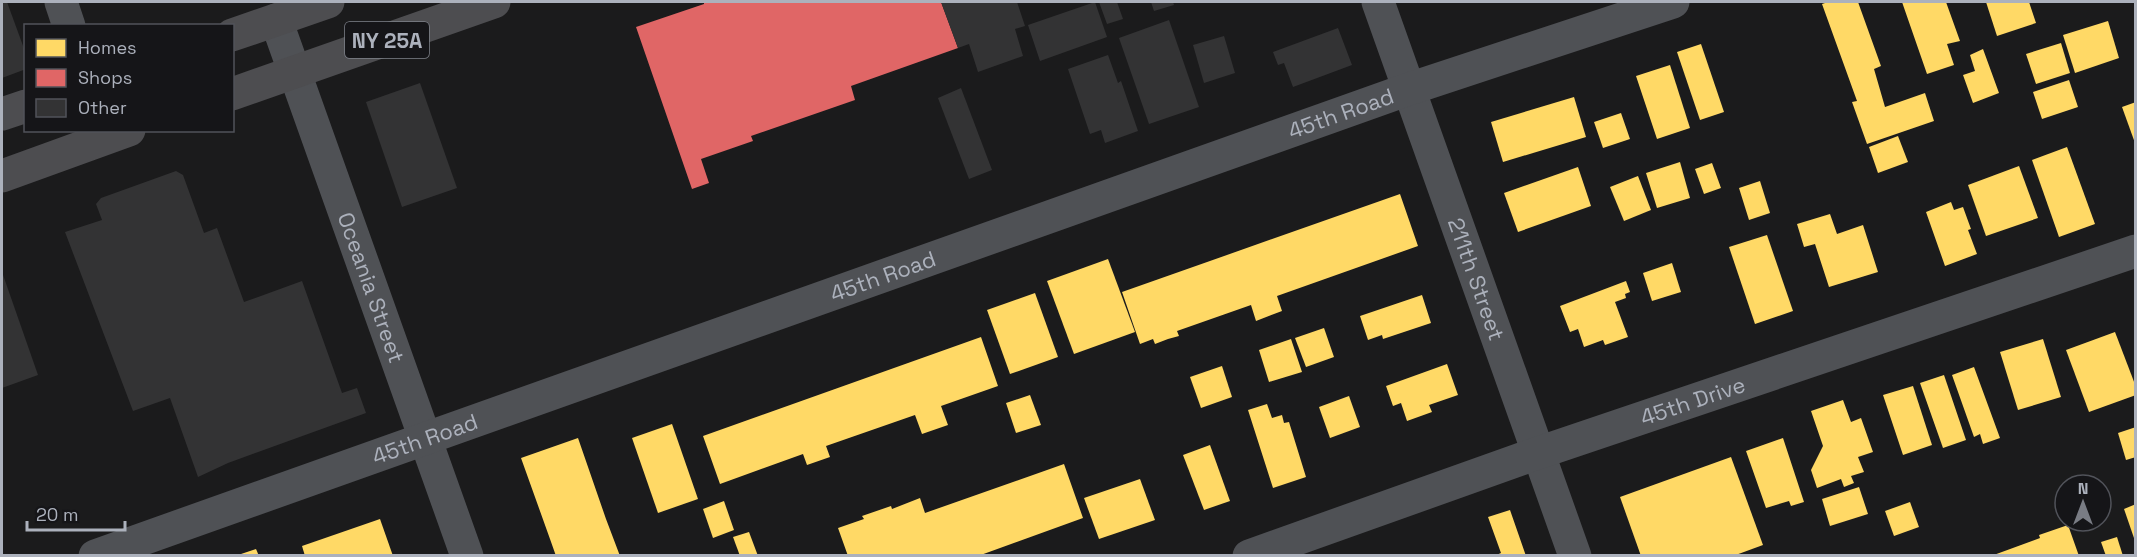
<svg xmlns="http://www.w3.org/2000/svg" width="2137" height="557" viewBox="0 0 2137 557" font-family="'Space Grotesk',sans-serif">
	<rect width="100%" height="100%" fill="#1b1b1c"/>
	<!-- homes -->
	<g fill="#ffd966">
		<path d="M1828 2H1858L1881 66 1874 69 1885 107 1925 93 1934 121 1867 144 1852 102 1857 101 1822 4Z"/>
		<path d="M1902 2H1946L1960 41 1947 44 1954 65 1927 74Z"/>
		<path d="M1986 2H2029L2036 23 1997 36Z"/>
		<path d="M2108 21 2119 58 2075 73 2063 35Z"/>
		<path d="M2061 43 2070 73 2036 84 2026 54Z"/>
		<path d="M1701 44 1724 112 1700 120 1677 52Z"/>
		<path d="M1983 49 1999 93 1973 103 1963 75 1975 71 1970 55Z"/>
		<path d="M1670 65 1690 128 1657 139 1636 76Z"/>
		<path d="M2069 80 2078 107 2042 119 2033 92Z"/>
		<path d="M1574 97 1586 137 1503 162 1491 122Z"/>
		<path d="M2136 102V143H2135L2122 107Z"/>
		<path d="M1621 113 1630 139 1603 148 1594 122Z"/>
		<path d="M1898 136 1908 162 1878 173 1869 147Z"/>
		<path d="M2067 147 2095 224 2059 237 2032 160Z"/>
		<path d="M1680 162 1690 198 1657 208 1646 173Z"/>
		<path d="M1712 163 1721 188 1704 194 1695 169Z"/>
		<path d="M2019 166 2038 218 1986 236 1968 185Z"/>
		<path d="M1578 167 1591 206 1518 232 1504 193Z"/>
		<path d="M1638 176 1651 210 1624 221 1610 187Z"/>
		<path d="M1760 181 1770 213 1749 220 1739 188Z"/>
		<path d="M1400 194 1418 246 1277 296 1282 311 1256 321 1251 305 1177 331 1179 336 1168 339 1155 344 1153 339 1140 344 1122 292Z"/>
		<path d="M1951 202 1954 210 1963 207 1971 229 1968 230 1977 254 1945 266 1926 212Z"/>
		<path d="M1830 214 1837 234 1863 225 1878 272 1829 287 1815 244 1804 247 1797 224Z"/>
		<path d="M1767 235 1793 311 1755 324 1729 247Z"/>
		<path d="M1108 259 1135 332 1074 354 1047 281Z"/>
		<path d="M1672 263 1681 292 1652 301 1643 273Z"/>
		<path d="M1626 281 1630 292 1625 294 1626 298 1615 302 1628 337 1605 345 1603 340 1584 347 1578 329 1570 332 1560 306Z"/>
		<path d="M1035 293 1058 357 1010 374 987 310Z"/>
		<path d="M1422 295 1431 323 1383 339 1382 335 1368 340 1360 316Z"/>
		<path d="M1324 328 1334 357 1306 367 1295 338Z"/>
		<path d="M2115 332 2136 387V395L2089 412 2066 350Z"/>
		<path d="M981 337 998 386 941 406 948 425 922 434 915 415 826 446 830 457 807 465 803 454 720 484 703 436Z"/>
		<path d="M1291 339 1302 372 1269 382 1259 350Z"/>
		<path d="M2043 339 2061 397 2018 410 2000 352Z"/>
		<path d="M1447 364 1458 395 1429 405 1432 412 1407 421 1401 403 1393 406 1386 386Z"/>
		<path d="M1222 366 1232 397 1201 408 1190 377Z"/>
		<path d="M1974 367 2000 438 1983 444 1980 434 1974 437 1952 375Z"/>
		<path d="M1944 375 1966 440 1943 448 1920 383Z"/>
		<path d="M1913 386 1932 445 1903 455 1883 395Z"/>
		<path d="M1030 395 1041 425 1016 433 1006 403Z"/>
		<path d="M1349 396 1360 427 1330 438 1319 407Z"/>
		<path d="M1843 400 1851 422 1861 418 1873 452 1858 457 1864 472 1851 476 1854 483 1844 487 1841 479 1817 488 1811 470 1823 446 1811 411Z"/>
		<path d="M1267 404 1272 418 1282 415 1284 423 1289 422 1306 477 1273 488 1248 410Z"/>
		<path d="M672 424 698 499 658 513 632 438Z"/>
		<path d="M2136 427V457L2126 460 2118 433Z"/>
		<path d="M578 438 606 519 620 556H556L550 539 521 458Z"/>
		<path d="M1783 438 1804 502 1791 506 1789 501 1766 508 1746 451Z"/>
		<path d="M1210 445 1230 501 1204 510 1183 455Z"/>
		<path d="M1731 457 1763 545 1733 556H1641L1620 497Z"/>
		<path d="M1064 464 1083 518 978 556H848L838 528 864 519 862 516 891 506 892 509 920 498 925 513Z"/>
		<path d="M1140 479 1155 520 1099 539 1084 498Z"/>
		<path d="M1859 487 1868 514 1830 526 1822 499Z"/>
		<path d="M724 501 734 530 713 538 703 509Z"/>
		<path d="M1910 502 1919 527 1894 536 1885 511Z"/>
		<path d="M2136 504V541H2135L2124 509Z"/>
		<path d="M1510 510 1526 556H1494L1501 553 1488 517Z"/>
		<path d="M380 519 393 556H305L302 546Z"/>
		<path d="M2068 525 2079 556H1991L2040 538 2039 535Z"/>
		<path d="M749 532 758 556H740L733 537Z"/>
		<path d="M2117 537 2123 556H2106L2101 542Z"/>
		<path d="M256 549 259 556H238V555Z"/>
	</g>
	<!-- shops -->
	<path fill="#e06666" d="M704 2H941L958 48 851 86 855 100 751 136 753 141 701 159 709 183 692 189 636 27 704 4Z"/>
	<!-- building -->
	<g fill="#333334">
		<path d="M2 2H7L26 54V69L2 78Z"/>
		<path d="M941 2H1017L1025 26 1015 29 1023 56 978 72 969 44 958 48Z"/>
		<path d="M1095 2 1107 37 1040 61 1028 25Z"/>
		<path d="M1099 2H1117L1123 19 1107 24Z"/>
		<path d="M1151 2H1173L1174 5 1154 11Z"/>
		<path d="M1169 20 1199 107 1149 124 1119 38Z"/>
		<path d="M1338 28 1352 65 1293 87 1284 63 1278 65 1273 52Z"/>
		<path d="M1224 36 1235 73 1204 83 1193 45Z"/>
		<path d="M1108 55 1118 83 1121 81 1138 131 1105 143 1101 130 1090 134 1068 69Z"/>
		<path d="M420 83 457 188 402 207 366 102Z"/>
		<path d="M961 88 992 170 969 179 938 98Z"/>
		<path d="M176 171 183 175 204 233 217 228 244 302 302 281 342 393 357 388 366 413 228 463 198 477 170 398 133 411 65 232 102 220 96 204 101 198Z"/>
		<path d="M2 272 38 375 2 388Z"/>
	</g>
	<g fill="none" stroke-linecap="round" stroke-linejoin="round">
		<!-- minor -->
		<g stroke="#4f5155" stroke-width="33">
			<path d="M61 2 69 26"/>
			<path id="s1" d="M1378 2 1575 556"/>
			<path id="s2" d="M276 20 467 556"/>
			<path id="s3" d="M95 556 1409 89 1673 2"/>
			<path id="s4" d="M1249 556 1538 453 2136 251"/>
		</g>
		<!-- major -->
		<g stroke="#4d4d50" stroke-width="33">
			<path d="M232 35 328 2"/>
			<path d="M232 94 494 2"/>
			<path d="M2 114 26 106"/>
			<path d="M2 176 129 130"/>
		</g>
	</g>
	<g text-anchor="middle" dominant-baseline="central" stroke-width="6" stroke-linejoin="round" paint-order="stroke">
		<!-- shield labels -->
		<rect fill="#151518" stroke="#7f828b" stroke-width="1.5" x="345" y="22" width="84" height="36" rx="4.5"/>
		<g font-size="21" font-weight="bold" fill="#acb1bc">
			<text x="387" y="40">NY 25A</text>
		</g>
		<!-- street labels -->
		<g font-size="22" fill="#acb1bc" stroke="#151518">
			<text stroke="none"><textPath href="#s3" startOffset="1322">45th Road</textPath></text>
			<text stroke="none"><textPath href="#s3" startOffset="836">45th Road</textPath></text>
			<text stroke="none"><textPath href="#s1" startOffset="294">211th Street</textPath></text>
			<text stroke="none"><textPath href="#s2" startOffset="284">Oceania Street</textPath></text>
			<text stroke="none"><textPath href="#s4" startOffset="470">45th Drive</textPath></text>
			<text stroke="none"><textPath href="#s3" startOffset="350">45th Road</textPath></text>
		</g>
	</g>
	<!-- border -->
	<rect width="2137" height="557" fill="none" stroke="#acb1bc" stroke-width="6"/>
	<!-- legend -->
	<rect x="24" y="24" width="210" height="108" fill="#151518" stroke="#51535a" stroke-width="1.5"/>
	<rect x="36" y="39" width="30" height="18" fill="#ffd966" stroke="#51535a" stroke-width="1.5"/>
	<text x="78" y="54" font-size="18" fill="#acb1bc">Homes</text>
	<rect x="36" y="69" width="30" height="18" fill="#e06666" stroke="#51535a" stroke-width="1.5"/>
	<text x="78" y="84" font-size="18" fill="#acb1bc">Shops</text>
	<rect x="36" y="99" width="30" height="18" fill="#333334" stroke="#51535a" stroke-width="1.5"/>
	<text x="78" y="114" font-size="18" fill="#acb1bc">Other</text>
	<!-- north arrow -->
	<g transform="translate(2083 503)"><circle r="28" fill="#151518" stroke="#51535a" stroke-width="1.5"/>
	<path d="M0-4.5L10 22L0 15L-10 22Z" fill="#797c84"/>
	<text y="-9" font-size="16" font-weight="bold" text-anchor="middle" fill="#acb1bc">N</text>
	</g>
	<!-- scale -->
	<path d="M27 521v9h98v-9" fill="none" stroke="#acb1bc" stroke-width="3"/>
	<text x="36" y="521" font-size="18" fill="#acb1bc" stroke="#151518" stroke-width="4.5" paint-order="stroke">20 m</text>
</svg>
